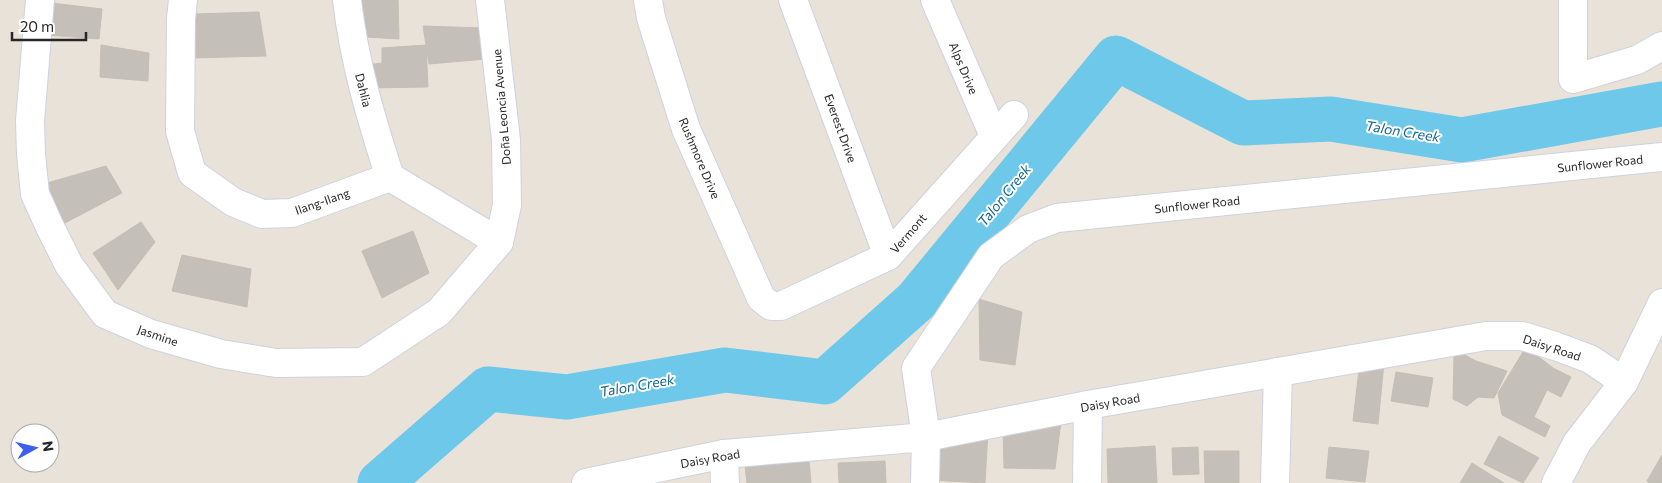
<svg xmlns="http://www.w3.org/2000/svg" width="1662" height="483" viewBox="0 0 1662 483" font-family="Commissioner,sans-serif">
	<rect width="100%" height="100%" fill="#e9e2d8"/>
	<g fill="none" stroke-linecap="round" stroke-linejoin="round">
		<!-- river -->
		<path stroke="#6ec8e9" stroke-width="45" d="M380 483 488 389 567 397 725 370 825 382 916 301 1116 58 1243 123 1331 119 1462 140 1662 104"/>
	</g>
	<!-- building -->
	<g fill="#c4bfb8" stroke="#c4beb3">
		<path d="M360 0H398L399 39 366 37Z"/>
		<path d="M51 3 102 9 99 39 47 35Z"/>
		<path d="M259 12 266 56 190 58 195 14Z"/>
		<path d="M423 26 482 28 486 59 429 64Z"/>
		<path d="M101 45 149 53 148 81 100 77Z"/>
		<path d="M426 45 428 87 365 88 368 65 382 63V48Z"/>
		<path d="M106 166 122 193 61 225 37 186Z"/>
		<path d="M141 222 155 242 118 290 93 253Z"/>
		<path d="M413 231 429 273 382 298 362 251Z"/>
		<path d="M182 255 251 269 247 307 172 291Z"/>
		<path d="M979 299 1022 312 1015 365 980 360Z"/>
		<path d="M1526 347 1553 368 1571 377 1561 397 1547 390 1534 417 1550 426 1545 437 1502 415 1498 393Z"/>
		<path d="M1463 354 1476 361 1507 371 1494 398 1478 397 1467 406 1453 399 1454 357Z"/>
		<path d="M1360 361 1384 363 1378 424 1353 421Z"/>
		<path d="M1396 372 1433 378 1428 407 1391 401Z"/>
		<path d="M1061 421 1055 469 1004 468 1003 427Z"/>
		<path d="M988 430 985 483 930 480V443Z"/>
		<path d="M1499 436 1539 458 1523 483 1484 464Z"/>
		<path d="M1155 446 1157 483H1108L1107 449Z"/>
		<path d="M1198 447 1199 474 1173 475 1172 448Z"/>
		<path d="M1329 447 1369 451 1365 482 1326 478Z"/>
		<path d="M1204 451H1239V483H1205Z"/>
		<path d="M1662 455V483H1649L1647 481Z"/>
		<path d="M809 460 811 483H747L745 465Z"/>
		<path d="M885 461 886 483H839L838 463Z"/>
		<path d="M1472 463 1504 483H1460Z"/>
	</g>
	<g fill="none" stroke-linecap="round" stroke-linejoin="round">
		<defs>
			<g id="minor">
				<path d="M40 0 30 121 31 154 35 194 49 225 69 265 105 314 151 334 221 354 276 363 363 362 439 312 499 242 507 205 506 140 490 0"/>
				<path d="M183 0 181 19 180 131 192 173 233 202 262 214 292 213 390 177"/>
				<path d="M347 0C354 61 371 119 390 177"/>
				<path d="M648 0 651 18 686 129 761 298 771 306H781L888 256 1014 115"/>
				<path d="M793 0 888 256"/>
				<path d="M935 0 994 136"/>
				<path d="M1573 0V79L1637 60 1662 46"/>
				<path d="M390 177 499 242"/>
				<path d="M724 454 725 483"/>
				<path d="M586 483 724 454 926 437 1088 405 1486 336H1522L1555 346 1590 359 1624 382"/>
				<path d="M925 483 926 437 916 368 991 256 1028 229 1057 218 1662 157"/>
				<path d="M1087 483 1088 405"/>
				<path d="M1275 483 1278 372"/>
				<path d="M1556 483 1577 443 1624 382 1662 303"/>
			</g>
		</defs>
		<!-- minor casing -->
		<use href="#minor" stroke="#ced1e0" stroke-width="30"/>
		<!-- minor -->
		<use href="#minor" stroke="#fff" stroke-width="28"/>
	</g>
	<g text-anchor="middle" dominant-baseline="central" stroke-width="4" stroke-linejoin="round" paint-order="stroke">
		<!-- street labels -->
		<g font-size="12" fill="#272727" stroke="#fff">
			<text transform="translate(964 68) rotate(67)">Alps Drive</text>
			<text transform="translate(364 90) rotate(76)">Dahlia</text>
			<text transform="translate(501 107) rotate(-95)">Doña Leoncia Avenue</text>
			<text transform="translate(841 128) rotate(70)">Everest Drive</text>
			<text transform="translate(700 158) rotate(67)">Rushmore Drive</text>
			<text transform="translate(1600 163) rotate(-6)">Sunflower Road</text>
			<text transform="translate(322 201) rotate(-19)">Ilang-Ilang</text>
			<text transform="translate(1197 204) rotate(-6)">Sunflower Road</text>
			<text transform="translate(908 233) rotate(-49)">Vermont</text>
			<text transform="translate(158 335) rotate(19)">Jasmine</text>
			<text transform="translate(1552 347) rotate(18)">Daisy Road</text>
			<text transform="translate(1110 402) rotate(-10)">Daisy Road</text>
			<text transform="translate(710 458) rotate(-10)">Daisy Road</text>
		</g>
		<!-- water labels -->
		<g font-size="14" font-style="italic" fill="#126590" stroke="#fff">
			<text transform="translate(1403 131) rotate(9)">Talon Creek</text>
			<text transform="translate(1004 195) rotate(-51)">Talon Creek</text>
			<text transform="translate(637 385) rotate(-10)">Talon Creek</text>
		</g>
	</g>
	<!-- north arrow -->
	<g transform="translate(35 448) rotate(82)"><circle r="24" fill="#ffffff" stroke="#a9a9a9"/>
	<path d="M0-4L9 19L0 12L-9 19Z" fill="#3c5ff2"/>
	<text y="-8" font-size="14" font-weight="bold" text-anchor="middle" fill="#272727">N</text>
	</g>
	<!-- scale -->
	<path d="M12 32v8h74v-8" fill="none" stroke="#272727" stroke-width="2.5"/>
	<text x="20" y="32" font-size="15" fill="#272727" stroke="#ffffff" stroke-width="4" paint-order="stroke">20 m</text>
</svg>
